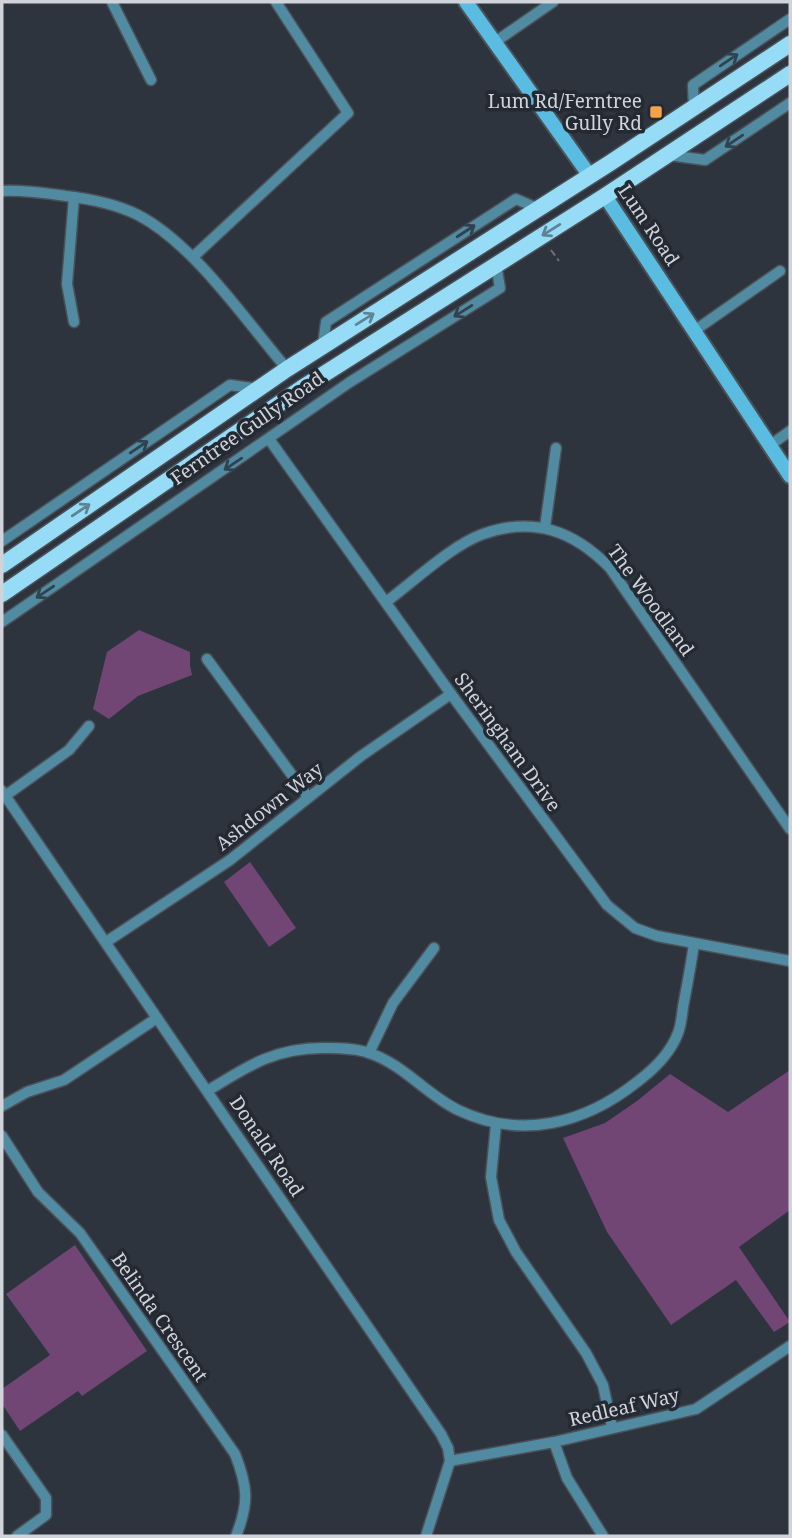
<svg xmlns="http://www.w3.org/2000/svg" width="792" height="1538" viewBox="0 0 792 1538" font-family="'Noto Serif',serif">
	<rect width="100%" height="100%" fill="#2e343d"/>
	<!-- green -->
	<g fill="#714574">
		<path d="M139 630 190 652V665L192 675 138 696 109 719 93 709 107 652Z"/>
		<path d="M250 862 296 928 269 947 224 882Z"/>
		<path d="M790 1070V1210L739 1247 790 1322 774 1332 736 1280 671 1325 607 1232 563 1138 605 1123 637 1101 670 1074 728 1112Z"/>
		<path d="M75 1245 147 1351 82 1396 78 1391 20 1431 2 1404V1389L50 1355 6 1294Z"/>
	</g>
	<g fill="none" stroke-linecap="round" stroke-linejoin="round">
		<defs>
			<g id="street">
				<path d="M112 2 151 80"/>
				<path d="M495 42 553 2"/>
				<path d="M694 108 693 85 790 19"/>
				<path d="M669 155 705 160 790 103"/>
				<path d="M2 191C23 190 45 193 66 196 91 199 116 204 138 215 194 244 246 321 287 369"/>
				<path d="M193 257 348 113 276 2"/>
				<path d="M74 322 67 284 74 197"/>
				<path d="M694 331 780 271"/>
				<path d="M323 345 326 322 516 199 539 209"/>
				<path d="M269 439 451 694 607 905 635 928 657 936 790 961"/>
				<path d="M769 446 790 431"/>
				<path d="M545 527 556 448"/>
				<path d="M2 541 230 385 259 389"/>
				<path d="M386 602C413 582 452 545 483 534 534 516 574 531 610 568L790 829"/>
				<path d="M2 622 350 382 500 288 496 264"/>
				<path d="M207 659 308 797"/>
				<path d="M2 791 441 1434 448 1448 450 1461 426 1536"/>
				<path d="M5 796 69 750 89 726"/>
				<path d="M106 942 230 860 361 756 451 694"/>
				<path d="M369 1053 393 1003 434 948"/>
				<path d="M209 1090C249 1065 277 1047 326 1048 339 1048 356 1048 369 1053 403 1064 427 1095 458 1110 521 1140 584 1124 637 1082 653 1070 671 1052 678 1033 681 1026 682 1015 683 1007 687 986 691 965 694 944"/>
				<path d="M2 1106 27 1092 64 1080 157 1018"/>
				<path d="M496 1124 491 1177 499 1220 516 1252 586 1353 603 1385 612 1427"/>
				<path d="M2 1136 38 1192 80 1233 235 1454C248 1487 249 1503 236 1536"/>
				<path d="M2 1435 46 1498V1515L17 1536"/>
				<path d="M554 1442 567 1478 603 1536"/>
				<path d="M450 1461 554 1442 696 1409 790 1346"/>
			</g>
			<g id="secondary">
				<path d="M466 2 590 176"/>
				<path d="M605 196 790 476"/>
			</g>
			<g id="primary">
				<path d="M2 565 287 369 610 163 790 44"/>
				<path d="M2 594 302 388 605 196 790 74"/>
			</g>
		</defs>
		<!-- street casing -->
		<use href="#street" stroke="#4b5159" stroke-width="13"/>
		<!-- secondary casing -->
		<use href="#secondary" stroke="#4b5159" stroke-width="18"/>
		<!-- primary casing -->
		<use href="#primary" stroke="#4b5159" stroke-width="19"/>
		<!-- path -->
		<path stroke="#6d7279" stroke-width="2" stroke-dasharray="7 3.5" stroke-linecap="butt" d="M551 250 559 261"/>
		<!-- street -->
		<use href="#street" stroke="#518ba2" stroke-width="10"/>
		<!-- secondary -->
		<use href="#secondary" stroke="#59bce0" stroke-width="14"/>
		<!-- primary -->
		<use href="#primary" stroke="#97dcf7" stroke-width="16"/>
	</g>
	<!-- one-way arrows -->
	<defs><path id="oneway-shaft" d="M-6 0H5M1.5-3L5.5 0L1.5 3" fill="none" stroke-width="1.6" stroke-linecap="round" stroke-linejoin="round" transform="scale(1.75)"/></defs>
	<g stroke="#2f424f">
		<use href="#oneway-shaft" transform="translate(729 60) rotate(-34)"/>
		<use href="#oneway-shaft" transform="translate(734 141) rotate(146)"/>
		<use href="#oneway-shaft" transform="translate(466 231) rotate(-33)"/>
		<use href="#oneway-shaft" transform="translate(463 311) rotate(148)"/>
		<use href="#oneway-shaft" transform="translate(139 447) rotate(-34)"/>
		<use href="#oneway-shaft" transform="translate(233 464) rotate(146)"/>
		<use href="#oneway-shaft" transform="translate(45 592) rotate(146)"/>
	</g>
	<g stroke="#5e8395">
		<use href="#oneway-shaft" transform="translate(551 230) rotate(148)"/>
		<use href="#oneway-shaft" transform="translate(365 319) rotate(-32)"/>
		<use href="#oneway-shaft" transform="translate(81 510) rotate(-34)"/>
	</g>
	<!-- markers -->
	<rect fill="#f6a248" stroke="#242a33" stroke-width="2.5" x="649" y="105" width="14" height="14" rx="3.5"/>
	<g text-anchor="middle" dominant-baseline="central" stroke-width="7" stroke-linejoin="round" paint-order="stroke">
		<!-- poi labels -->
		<g font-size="19" fill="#d0d3d9" stroke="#242a33" text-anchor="end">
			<text x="642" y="101">Lum Rd/Ferntree<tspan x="642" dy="22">Gully Rd</tspan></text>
		</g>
		<!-- street labels -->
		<g font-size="19" fill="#d0d3d9" stroke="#242a33">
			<text transform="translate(649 225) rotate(56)">Lum Road</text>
			<text transform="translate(247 428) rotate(-35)">Ferntree Gully Road</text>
			<text transform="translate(651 600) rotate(54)">The Woodland</text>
			<text transform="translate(508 742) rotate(54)">Sheringham Drive</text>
			<text transform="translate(269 806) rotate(-38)">Ashdown Way</text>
			<text transform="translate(267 1146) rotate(56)">Donald Road</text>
			<text transform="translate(160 1317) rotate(55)">Belinda Crescent</text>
			<text transform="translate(624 1407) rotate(-13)">Redleaf Way</text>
		</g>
	</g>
	<!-- border -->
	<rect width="792" height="1538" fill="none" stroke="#d0d3d9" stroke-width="7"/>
</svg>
